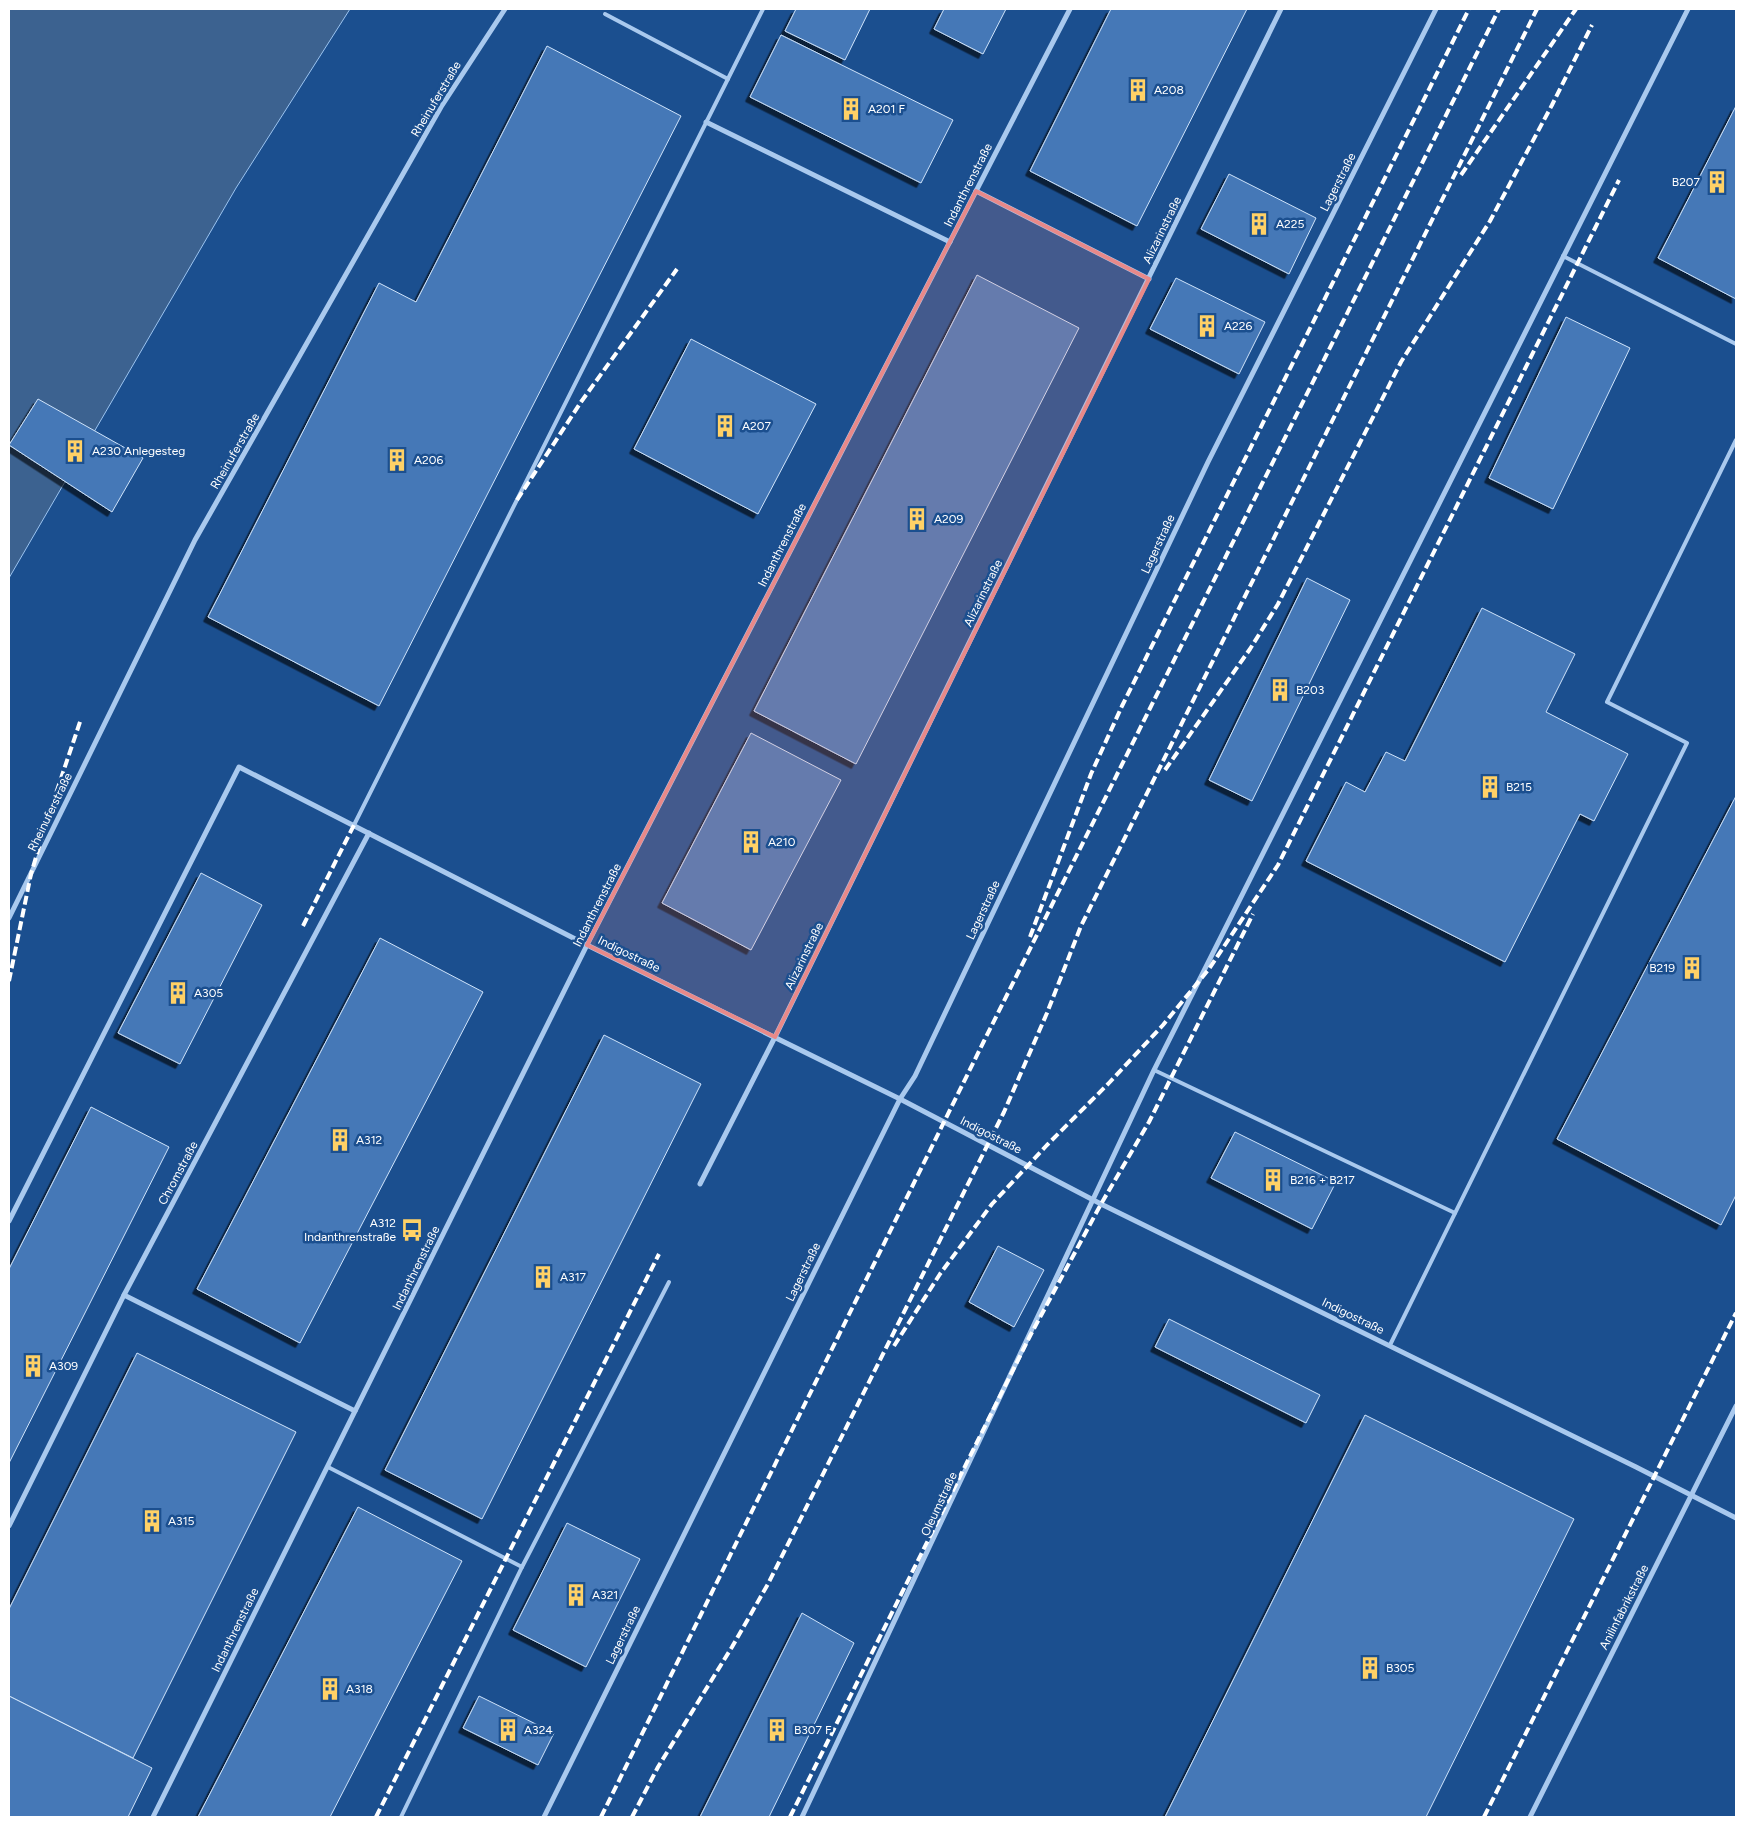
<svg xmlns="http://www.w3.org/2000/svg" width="1745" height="1826" viewBox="0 0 1745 1826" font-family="Figtree,sans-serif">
	<defs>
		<filter id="shadow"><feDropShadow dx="-4.5" dy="4.5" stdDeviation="0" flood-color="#0009"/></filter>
	</defs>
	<rect width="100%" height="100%" fill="#1b4f8f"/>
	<!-- water -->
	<path fill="#3c6290" stroke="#9cc4f0" d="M9 9H350L236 188 9 578Z"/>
	<!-- building -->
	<g fill="#4478b7" stroke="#cfe3fa" filter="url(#shadow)">
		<path d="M796 9H870L845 60 785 31Z"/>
		<path d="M944 9H1006L983 54 934 29Z"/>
		<path d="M1111 9H1247L1137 226 1030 171Z"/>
		<path d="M781 35 953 120 921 183 750 97Z"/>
		<path d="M547 46 681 116 379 706 208 617 379 283 416 302Z"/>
		<path d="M1736 106V299L1658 258Z"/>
		<path d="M1229 174 1316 218 1289 274 1201 229Z"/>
		<path d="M977 275 1079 328 856 764 754 711Z"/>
		<path d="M1176 278 1265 322 1239 374 1150 329Z"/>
		<path d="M1566 317 1630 348 1553 509 1489 478Z"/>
		<path d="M691 339 816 404 758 514 634 449Z"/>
		<path d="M38 399 143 458 112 512 9 445Z"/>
		<path d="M1307 578 1350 600 1252 801 1209 780Z"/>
		<path d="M1482 608 1575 654 1546 712 1628 754 1594 821 1580 814 1505 962 1306 861 1346 782 1365 792 1386 752 1405 761Z"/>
		<path d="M751 733 841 780 751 950 662 903Z"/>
		<path d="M1736 796V1195L1721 1225 1557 1139Z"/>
		<path d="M201 873 262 905 180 1064 118 1033Z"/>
		<path d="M380 938 483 992 300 1343 197 1289Z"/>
		<path d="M604 1035 701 1084 482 1519 385 1470Z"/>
		<path d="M91 1107 169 1147 9 1463V1269Z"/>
		<path d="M1235 1132 1336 1182 1312 1229 1211 1178Z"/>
		<path d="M998 1246 1044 1270 1014 1327 969 1302Z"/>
		<path d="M1169 1319 1320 1395 1306 1423 1155 1347Z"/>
		<path d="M137 1353 296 1432 133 1758 9 1696V1609Z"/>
		<path d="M1365 1415 1574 1519 1426 1817H1165Z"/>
		<path d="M358 1507 462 1561 330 1817H198Z"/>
		<path d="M567 1523 640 1559 586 1667 513 1630Z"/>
		<path d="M802 1613 854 1643 769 1817H700Z"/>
		<path d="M9 1696 152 1768 128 1817H9Z"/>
		<path d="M479 1696 554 1733 538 1765 463 1728Z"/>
	</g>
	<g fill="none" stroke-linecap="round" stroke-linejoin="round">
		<!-- service -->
		<g stroke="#a9c9ee" stroke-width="4">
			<path d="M605 14 728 79"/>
			<path d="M1563 256 1736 344"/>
			<path d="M354 825 763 9"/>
			<path d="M1154 1070 1455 1213"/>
			<path d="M1390 1345 1687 743 1607 702 1736 440"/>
			<path d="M328 1467 522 1567 669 1282"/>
			<path d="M401 1817 522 1567"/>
		</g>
		<!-- minor -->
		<g stroke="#a9c9ee" stroke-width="5">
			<path d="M706 122 950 242"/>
			<path d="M976 191 1149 279"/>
			<path d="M9 918 195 540 441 107 505 9"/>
			<path d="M700 1184 775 1037 1281 9"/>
			<path d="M9 1221 239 767 587 945 900 1099 1101 1204 1636 1467 1736 1518"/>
			<path d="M124 1295 355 1411"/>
			<path d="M9 1526 124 1295 369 833"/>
			<path d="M153 1817 587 945 1070 9"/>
			<path d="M544 1817 900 1099 915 1076 1208 462 1436 9"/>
			<path d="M802 1817 1154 1070 1688 9"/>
			<path d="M1530 1817 1736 1406"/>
		</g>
		<!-- rail -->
		<g stroke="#fff" stroke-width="4" stroke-dasharray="9 4" stroke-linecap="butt">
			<path d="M1461 175 1576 9"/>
			<path d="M517 500 581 402 677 269"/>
			<path d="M1165 770 1250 649 1278 604 1401 362 1490 221 1552 105 1592 25"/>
			<path d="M303 926 354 825"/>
			<path d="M1030 937 1091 774 1122 706 1469 9"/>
			<path d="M9 981 31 874 48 817 81 719"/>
			<path d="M894 1346 940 1274 992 1204 1047 1145 1108 1084 1163 1025 1209 969 1278 865 1619 180"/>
			<path d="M376 1817 659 1254"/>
			<path d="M601 1817 984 1041 1499 9"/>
			<path d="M632 1817 658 1767 732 1647 768 1584 1004 1112 1047 1013 1081 926 1537 9"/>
			<path d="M790 1817 1030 1336 1101 1204 1149 1122 1253 914"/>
			<path d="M1484 1817 1736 1313"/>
		</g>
	</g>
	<!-- marked area -->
	<path fill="#e88989" fill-opacity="0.2" stroke="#e88989" stroke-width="4" stroke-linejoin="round" d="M976 191 1149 279 775 1037 587 945Z"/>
	<!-- icons -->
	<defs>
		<symbol id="building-bare" viewBox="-9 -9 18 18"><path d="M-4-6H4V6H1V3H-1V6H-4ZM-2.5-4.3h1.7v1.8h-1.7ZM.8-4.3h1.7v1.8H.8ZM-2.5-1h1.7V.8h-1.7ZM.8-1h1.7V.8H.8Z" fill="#ffd166" stroke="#1b4f8f" stroke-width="2.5" paint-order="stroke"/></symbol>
		<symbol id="bus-bare" viewBox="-9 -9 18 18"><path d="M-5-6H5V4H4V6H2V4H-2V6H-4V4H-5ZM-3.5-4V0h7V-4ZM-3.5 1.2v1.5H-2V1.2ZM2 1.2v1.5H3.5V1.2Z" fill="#ffd166" stroke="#1b4f8f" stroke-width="2.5" paint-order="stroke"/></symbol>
	</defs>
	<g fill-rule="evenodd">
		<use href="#building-bare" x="1122" y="74" width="32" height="32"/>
		<use href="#building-bare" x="835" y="93" width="32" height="32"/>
		<use href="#building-bare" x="1701" y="166" width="32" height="32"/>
		<use href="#building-bare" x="1243" y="208" width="32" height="32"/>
		<use href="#building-bare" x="1191" y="310" width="32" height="32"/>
		<use href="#building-bare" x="709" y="410" width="32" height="32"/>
		<use href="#building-bare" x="59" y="435" width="32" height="32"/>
		<use href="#building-bare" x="381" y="444" width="32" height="32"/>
		<use href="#building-bare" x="901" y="503" width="32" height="32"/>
		<use href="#building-bare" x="1264" y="674" width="32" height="32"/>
		<use href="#building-bare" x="1474" y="771" width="32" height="32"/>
		<use href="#building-bare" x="735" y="826" width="32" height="32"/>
		<use href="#building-bare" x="1676" y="952" width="32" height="32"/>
		<use href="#building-bare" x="162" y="977" width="32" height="32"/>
		<use href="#building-bare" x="324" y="1124" width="32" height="32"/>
		<use href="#building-bare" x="1257" y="1164" width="32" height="32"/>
		<use href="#bus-bare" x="396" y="1214" width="32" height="32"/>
		<use href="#building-bare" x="527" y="1261" width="32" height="32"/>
		<use href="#building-bare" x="17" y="1350" width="32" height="32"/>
		<use href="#building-bare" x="136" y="1505" width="32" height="32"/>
		<use href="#building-bare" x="560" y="1579" width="32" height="32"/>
		<use href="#building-bare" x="1354" y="1652" width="32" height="32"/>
		<use href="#building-bare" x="314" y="1673" width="32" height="32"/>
		<use href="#building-bare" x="492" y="1714" width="32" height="32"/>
		<use href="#building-bare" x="761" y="1714" width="32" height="32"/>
	</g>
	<g text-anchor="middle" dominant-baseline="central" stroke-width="5" stroke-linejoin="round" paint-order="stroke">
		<!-- poi labels -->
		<g font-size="12" fill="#fff" stroke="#1b4f8f" text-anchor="start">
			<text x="1154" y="90">A208</text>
			<text x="868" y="109">A201 F</text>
			<text x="1700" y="182" text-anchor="end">B207</text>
			<text x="1276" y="224">A225</text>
			<text x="1224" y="326">A226</text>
			<text x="742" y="426">A207</text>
			<text x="92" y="451">A230 Anlegesteg</text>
			<text x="414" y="460">A206</text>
			<text x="934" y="519">A209</text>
			<text x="1296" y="690">B203</text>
			<text x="1506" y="787">B215</text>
			<text x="768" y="842">A210</text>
			<text x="1675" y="968" text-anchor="end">B219</text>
			<text x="194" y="993">A305</text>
			<text x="356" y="1140">A312</text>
			<text x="1290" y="1180">B216 + B217</text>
			<text x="396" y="1223" text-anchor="end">A312<tspan x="396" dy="14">Indanthrenstraße</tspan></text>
			<text x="560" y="1277">A317</text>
			<text x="49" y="1366">A309</text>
			<text x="168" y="1521">A315</text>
			<text x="592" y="1595">A321</text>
			<text x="1386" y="1668">B305</text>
			<text x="346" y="1689">A318</text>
			<text x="524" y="1730">A324</text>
			<text x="794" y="1730">B307 F</text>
		</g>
		<!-- street labels -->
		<g font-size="12" fill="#fff" stroke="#1b4f8f">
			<text transform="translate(436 99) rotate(-59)">Rheinuferstraße</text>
			<text transform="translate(1338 182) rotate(-63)">Lagerstraße</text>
			<text transform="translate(968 185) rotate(-63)">Indanthrenstraße</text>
			<text transform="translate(1162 230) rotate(-64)">Alizarinstraße</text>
			<text transform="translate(235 451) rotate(-60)">Rheinuferstraße</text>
			<text transform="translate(1158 544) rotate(-65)">Lagerstraße</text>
			<text transform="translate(782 545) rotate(-63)">Indanthrenstraße</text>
			<text transform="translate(983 593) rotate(-64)">Alizarinstraße</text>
			<text transform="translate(50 812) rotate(-64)">Rheinuferstraße</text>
			<text transform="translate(597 905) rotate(-63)">Indanthrenstraße</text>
			<text transform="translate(983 910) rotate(-65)">Lagerstraße</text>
			<text transform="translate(629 954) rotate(26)">Indigostraße</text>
			<text transform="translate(804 956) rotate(-64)">Alizarinstraße</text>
			<text transform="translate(991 1135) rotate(27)">Indigostraße</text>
			<text transform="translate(178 1173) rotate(-62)">Chromstraße</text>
			<text transform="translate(416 1268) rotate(-64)">Indanthrenstraße</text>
			<text transform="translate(803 1272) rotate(-64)">Lagerstraße</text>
			<text transform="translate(1353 1316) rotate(26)">Indigostraße</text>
			<text transform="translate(939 1504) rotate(-65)">Oleumstraße</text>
			<text transform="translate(1624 1607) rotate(-63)">Anilinfabrikstraße</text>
			<text transform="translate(235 1630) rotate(-64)">Indanthrenstraße</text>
			<text transform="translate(623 1635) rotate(-64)">Lagerstraße</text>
		</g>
	</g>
	<!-- border -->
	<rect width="1745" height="1826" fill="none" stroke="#ffffff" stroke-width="20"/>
</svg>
